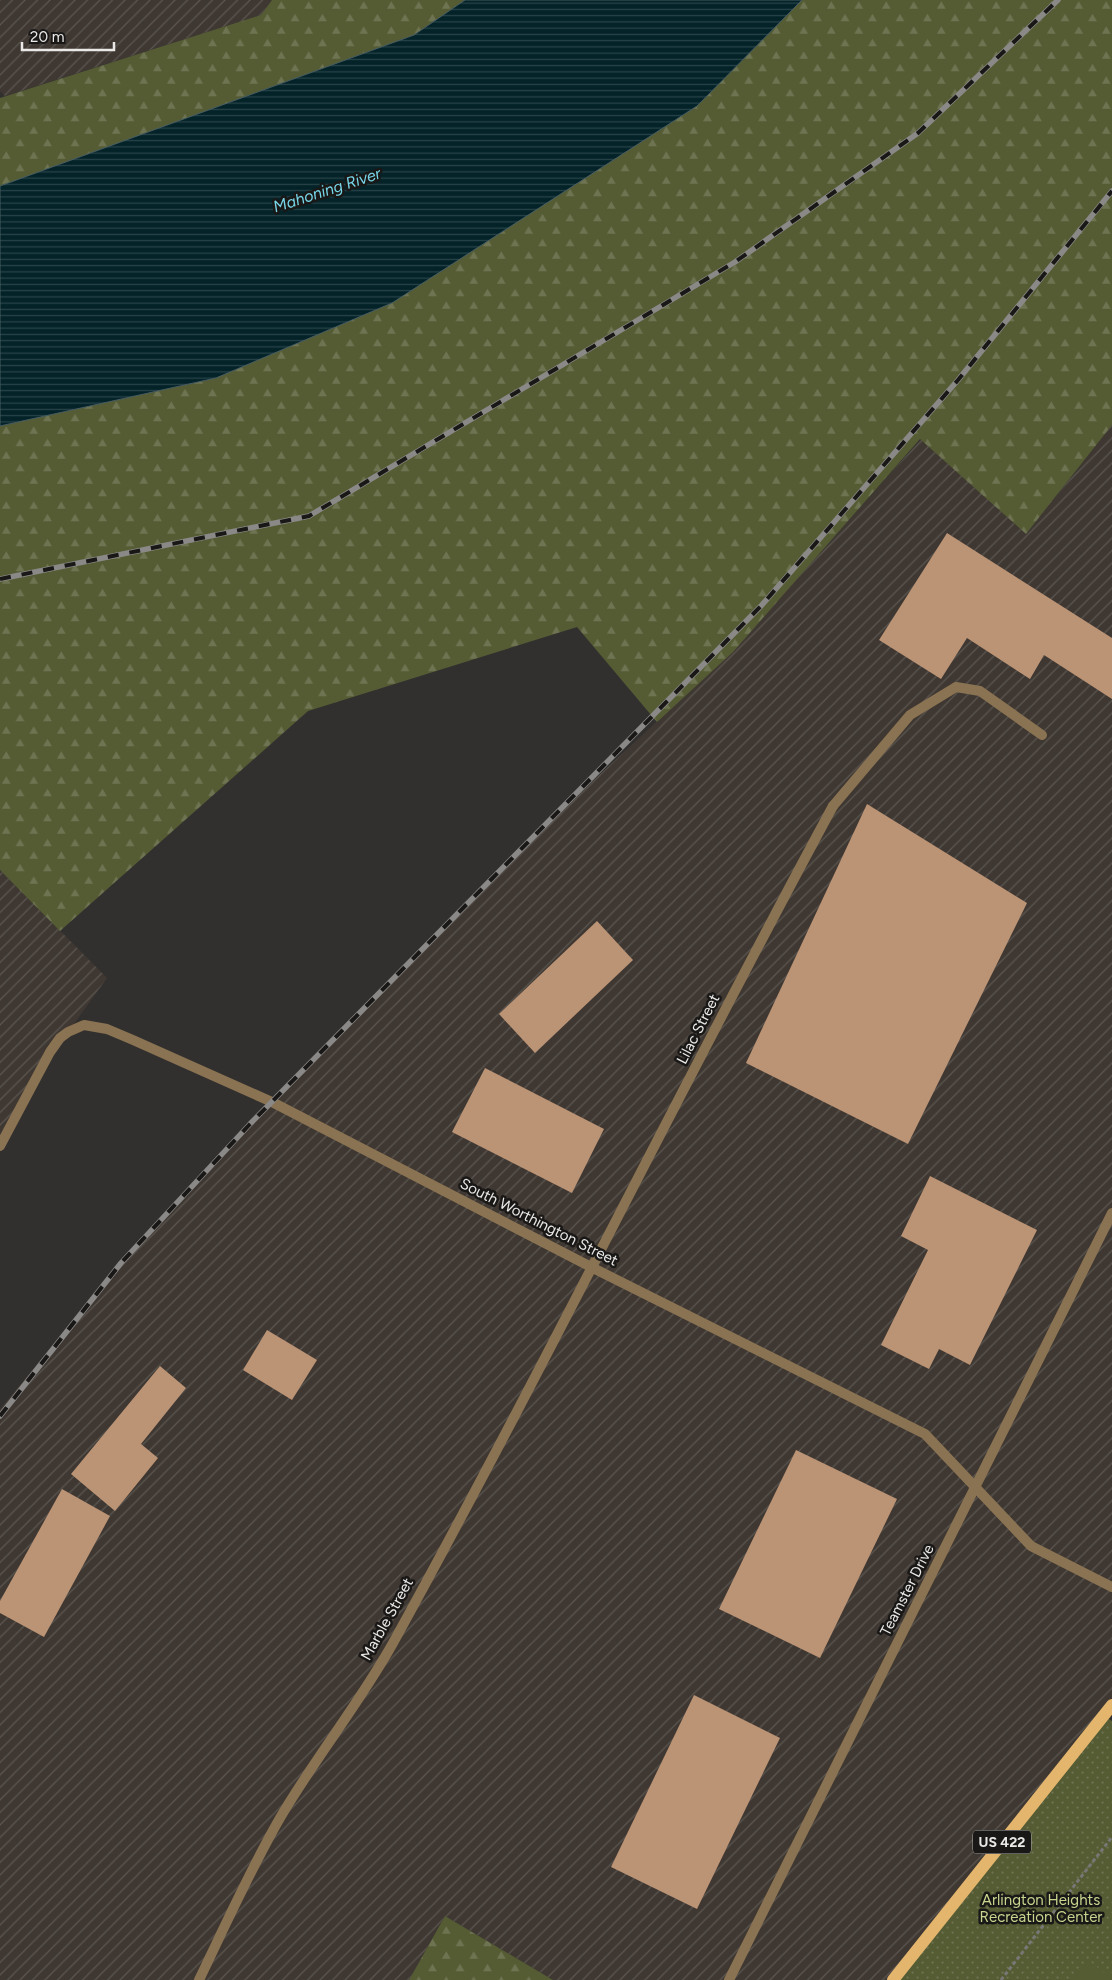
<svg xmlns="http://www.w3.org/2000/svg" width="1112" height="1980" viewBox="0 0 1112 1980" font-family="Figtree,sans-serif">
	<defs>
		<pattern id="industrial-furrows" width="10" height="10" patternUnits="userSpaceOnUse" patternTransform="scale(1.25)"><rect width="10" height="10" fill="#3f3832"/><path d="M-1 1l2-2M0 10L10 0M9 11l2-2" fill="none" stroke="#5b5550"/></pattern>
		<pattern id="grass-dots" width="8" height="8" patternUnits="userSpaceOnUse" patternTransform="scale(1.25)"><rect width="8" height="8" fill="#555c34"/><path d="M2 2h.1M6 6h.1" fill="none" stroke="#6e7351" stroke-width="1.8" stroke-linecap="round"/></pattern>
		<pattern id="forest-firs" width="22" height="20" patternUnits="userSpaceOnUse" patternTransform="scale(1.25)"><rect width="22" height="20" fill="#555c34"/><path d="M5 1l3.5 6h-7zM16 11l3.5 6h-7z" fill="#6e7351"/></pattern>
		<pattern id="water-rules" width="6" height="5" patternUnits="userSpaceOnUse" patternTransform="scale(1.25)"><rect width="6" height="5" fill="#032329"/><path d="M0 2.5h6" fill="none" stroke="#284348"/></pattern>
	</defs>
	<rect width="100%" height="100%" fill="#32302e"/>
	<!-- industrial -->
	<g fill="url(#industrial-furrows)">
		<path d="M0 0H272L261 15 5 96 0 91Z"/>
		<path d="M1112 425V1705L893 1980H553L445 1916 409 1980H0V1409L107 1280 269 1100 513 855 732 652 921 439 1026 534Z"/>
		<path d="M0 870 107 978 68 1032 0 1146Z"/>
	</g>
	<!-- grass -->
	<path fill="url(#grass-dots)" d="M1104 1716 1112 1721V1980H893Z"/>
	<!-- forest -->
	<g fill="url(#forest-firs)">
		<path d="M272 0H465L414 35 0 186V98L261 15Z"/>
		<path d="M802 0H1112V425L1026 534 920 439 733 652 657 722 577 627 308 711 60 931 0 870V426L216 378 697 106Z"/>
		<path d="M445 1916 553 1980H409Z"/>
	</g>
	<!-- garden -->
	<path fill="#555c34" d="M1088 1960 1112 1979V1980H1073Z"/>
	<!-- water -->
	<path fill="url(#water-rules)" stroke="#485e62" d="M465 0H802L697 106 392 303 216 378 0 426V186L414 35Z"/>
	<!-- building -->
	<g fill="#bb9375">
		<path d="M947 533 1112 638V699L1044 655 1030 679 967 638 941 679 879 640Z"/>
		<path d="M867 804 1027 903 908 1144 746 1063Z"/>
		<path d="M597 921 633 960 535 1053 499 1014Z"/>
		<path d="M485 1068 604 1129 572 1193 452 1132Z"/>
		<path d="M930 1176 1037 1230 970 1365 939 1349 929 1369 881 1345 928 1250 901 1236Z"/>
		<path d="M267 1330 317 1360 292 1400 243 1370Z"/>
		<path d="M160 1366 186 1388 141 1444 158 1458 115 1511 71 1474Z"/>
		<path d="M796 1450 897 1499 820 1658 719 1609Z"/>
		<path d="M62 1489 110 1516 44 1637 0 1613V1601Z"/>
		<path d="M694 1695 780 1738 697 1909 611 1867Z"/>
	</g>
	<g fill="none" stroke-linecap="round" stroke-linejoin="round">
		<!-- path -->
		<path stroke="#797775" stroke-width="3" stroke-dasharray="4 2.5" stroke-linecap="butt" d="M1001 1980 1112 1837"/>
		<!-- service -->
		<path stroke="#8a7352" stroke-width="10" d="M833 806 910 715 956 687 980 691 1042 735"/>
		<!-- minor -->
		<g stroke="#8a7352" stroke-width="10">
			<path d="M0 1146 50 1052 60 1038 68 1032 84 1025 107 1029 133 1040 272 1102 593 1268 925 1434 1031 1546 1112 1587"/>
			<path d="M199 1980C225 1926 250 1870 280 1818 315 1758 359 1704 393 1643 545 1367 683 1083 833 806"/>
			<path d="M729 1980 1112 1213"/>
		</g>
		<!-- primary -->
		<path stroke="#e4b56d" stroke-width="12" d="M893 1980 1112 1705"/>
		<defs>
			<g id="rail">
				<path d="M0 579 309 516 735 262 918 133 1058 0"/>
				<path d="M0 1416 121 1263 250 1124 761 606 958 380 1112 191"/>
			</g>
		</defs>
		<!-- rail casing -->
		<use href="#rail" stroke="#8a8987" stroke-width="5.5"/>
		<!-- rail -->
		<use href="#rail" stroke="#191817" stroke-width="4" stroke-dasharray="11" stroke-linecap="butt"/>
	</g>
	<g text-anchor="middle" dominant-baseline="central" stroke-width="5" stroke-linejoin="round" paint-order="stroke">
		<!-- shield labels -->
		<rect fill="#191817" stroke="#abaaa9" stroke-width="1" x="973" y="1830.5" width="58" height="23" rx="4"/>
		<g font-size="14" font-weight="bold" fill="#eae9e7">
			<text x="1002" y="1842">US 422</text>
		</g>
		<!-- street labels -->
		<g font-size="15" fill="#eae9e7" stroke="#191817">
			<text transform="translate(698 1029) rotate(-63)">Lilac Street</text>
			<text transform="translate(539 1222) rotate(27)">South Worthington Street</text>
			<text transform="translate(907 1590) rotate(-63)">Teamster Drive</text>
			<text transform="translate(387 1619) rotate(-61)">Marble Street</text>
		</g>
		<!-- park labels -->
		<g font-size="15" fill="#c8d58e" stroke="#191817">
			<text x="1041" y="1900">Arlington Heights<tspan x="1041" dy="17">Recreation Center</tspan></text>
		</g>
		<!-- water labels -->
		<g font-size="16" font-style="italic" fill="#77d7e9" stroke="#191817">
			<text transform="translate(327 190) rotate(-18)">Mahoning River</text>
		</g>
	</g>
	<!-- scale -->
	<path d="M22 42v8h92v-8" fill="none" stroke="#eae9e7" stroke-width="2.5"/>
	<text x="30" y="42" font-size="15" fill="#eae9e7" stroke="#191817" stroke-width="4" paint-order="stroke">20 m</text>
</svg>
